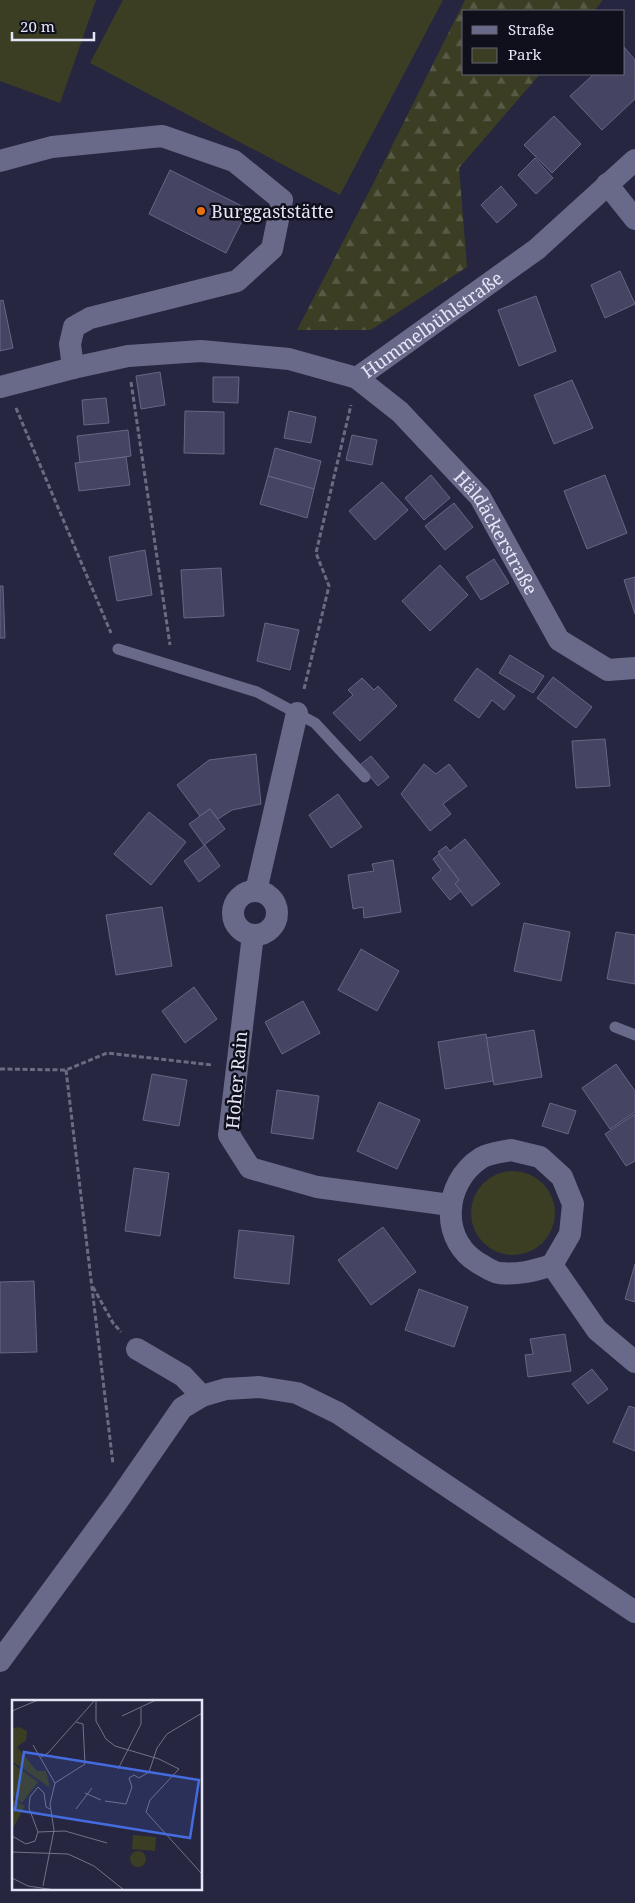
<svg xmlns="http://www.w3.org/2000/svg" width="635" height="1903" viewBox="0 0 635 1903" font-family="'Noto Serif',serif">
	<defs>
		<pattern id="forest-firs" width="22" height="20" patternUnits="userSpaceOnUse" patternTransform="scale(1.25)"><rect width="22" height="20" fill="#3b3e23"/><path d="M5 1l3.5 6h-7zM16 11l3.5 6h-7z" fill="#575a44"/></pattern>
	</defs>
	<rect width="100%" height="100%" fill="#262640"/>
	<!-- green -->
	<g fill="#3b3e23">
		<path d="M0 0H96L60 103 0 81Z"/>
		<path d="M123 0H443L340 195 90 63Z"/>
		<circle cx="513" cy="1213" r="42"/>
	</g>
	<!-- forest -->
	<path fill="url(#forest-firs)" d="M465 0H603L594 11H464V74H540L459 168 467 267 371 330H297L371 188Z"/>
	<!-- building -->
	<g fill="#454563" stroke="#666685">
		<path d="M624 47 635 60V99L602 130 570 96 594 74H624Z"/>
		<path d="M554 116 581 144 552 173 524 145Z"/>
		<path d="M535 158 553 178 536 194 518 175Z"/>
		<path d="M170 170 248 209 226 253 149 214Z"/>
		<path d="M501 186 517 205 497 223 481 205Z"/>
		<path d="M620 271 635 304 605 318 591 285Z"/>
		<path d="M536 296 556 351 519 366 498 310Z"/>
		<path d="M3 300 13 348 0 351V301Z"/>
		<path d="M160 372 165 405 141 409 136 376Z"/>
		<path d="M213 377H239L238 403 213 402Z"/>
		<path d="M572 380 593 428 554 444 534 395Z"/>
		<path d="M106 398 109 423 84 425 82 400Z"/>
		<path d="M185 411 224 412V454L184 453Z"/>
		<path d="M289 411 316 417 311 443 284 438Z"/>
		<path d="M128 430 131 456 80 463 77 436Z"/>
		<path d="M352 435 377 440 372 465 346 460Z"/>
		<path d="M275 448 321 461 314 489 268 476Z"/>
		<path d="M126 457 130 485 79 491 75 463Z"/>
		<path d="M431 475 450 498 424 520 405 498Z"/>
		<path d="M605 475 627 533 587 549 564 491Z"/>
		<path d="M268 476 314 489 307 518 260 504Z"/>
		<path d="M382 482 408 510 375 540 349 511Z"/>
		<path d="M454 503 473 527 445 550 425 526Z"/>
		<path d="M145 550 152 595 117 601 109 557Z"/>
		<path d="M494 559 509 583 481 600 466 577Z"/>
		<path d="M440 565 468 595 430 631 402 601Z"/>
		<path d="M221 568 224 616 184 618 181 570Z"/>
		<path d="M635 577V614L624 580Z"/>
		<path d="M0 586H3L5 638H0Z"/>
		<path d="M265 623 299 630 290 670 257 661Z"/>
		<path d="M510 655 544 676 533 693 499 673Z"/>
		<path d="M477 668 515 696 504 710 492 700 479 718 454 700Z"/>
		<path d="M553 677 592 707 576 728 537 698Z"/>
		<path d="M362 678 374 690 378 686 397 706 360 741 333 713 353 695 348 690Z"/>
		<path d="M605 739 610 786 576 788 572 741Z"/>
		<path d="M256 754 261 804 232 810 218 819 210 809 200 816 177 785 209 760Z"/>
		<path d="M371 756 389 777 378 786 360 765Z"/>
		<path d="M424 764 436 774 449 764 467 786 443 804 451 814 430 831 401 794Z"/>
		<path d="M338 794 362 827 331 848 309 815Z"/>
		<path d="M210 809 225 829 204 845 189 824Z"/>
		<path d="M149 812 186 842 151 885 114 854Z"/>
		<path d="M465 839 500 884 472 906 455 884 459 880 438 852 446 846 450 851Z"/>
		<path d="M205 845 220 866 199 882 184 861Z"/>
		<path d="M439 854 459 880 455 884 461 891 450 900 432 878 441 870 433 859Z"/>
		<path d="M393 860 401 912 364 918 363 907 353 909 348 875 374 871 372 864Z"/>
		<path d="M162 907 172 966 116 975 106 915Z"/>
		<path d="M524 923 570 932 561 981 514 971Z"/>
		<path d="M616 932 635 935V984L607 979Z"/>
		<path d="M361 949 399 971 377 1011 338 990Z"/>
		<path d="M194 987 217 1019 185 1043 162 1011Z"/>
		<path d="M303 1001 320 1033 282 1054 265 1022Z"/>
		<path d="M534 1030 542 1077 494 1085 486 1038Z"/>
		<path d="M486 1034 493 1081 445 1089 438 1042Z"/>
		<path d="M616 1064 635 1091V1112L610 1129 582 1088Z"/>
		<path d="M152 1074 187 1080 179 1126 143 1120Z"/>
		<path d="M277 1090 319 1096 313 1139 271 1133Z"/>
		<path d="M379 1102 420 1120 397 1169 357 1151Z"/>
		<path d="M550 1103 576 1111 568 1134 542 1126Z"/>
		<path d="M635 1114V1161L626 1166 605 1134Z"/>
		<path d="M134 1168 169 1173 160 1236 125 1231Z"/>
		<path d="M383 1227 416 1272 371 1305 338 1260Z"/>
		<path d="M239 1230 294 1236 289 1284 234 1278Z"/>
		<path d="M635 1264V1302L625 1299Z"/>
		<path d="M34 1281 37 1352 0 1353V1282Z"/>
		<path d="M419 1289 468 1307 454 1347 405 1330Z"/>
		<path d="M565 1334 571 1371 528 1377 525 1355 533 1354 530 1339Z"/>
		<path d="M592 1369 608 1389 588 1404 572 1384Z"/>
		<path d="M629 1406 635 1408V1451L613 1442Z"/>
	</g>
	<g fill="none" stroke-linecap="round" stroke-linejoin="round">
		<!-- path -->
		<g stroke="#6b6b82" stroke-width="3" stroke-dasharray="5 2.5" stroke-linecap="butt">
			<path d="M131 382 170 645"/>
			<path d="M16 408 111 633"/>
			<path d="M304 689 329 586 316 553 351 405"/>
			<path d="M0 1069 66 1070 107 1053 212 1065"/>
			<path d="M66 1070 113 1464"/>
			<path d="M93 1287 113 1323 121 1332"/>
		</g>
		<!-- lane -->
		<g stroke="#696a89" stroke-width="11">
			<path d="M118 649 257 692 315 723 365 777"/>
			<path d="M615 1027 635 1035"/>
		</g>
		<!-- street -->
		<g stroke="#696a89" stroke-width="22">
			<path d="M0 161 52 147 162 136 234 161 282 200 272 249 237 281 90 318 74 327 70 344 73 368"/>
			<path d="M607 184 635 219"/>
			<path id="s1" d="M357 378 400 412 480 497 559 640 608 670 635 668"/>
			<path id="s2" d="M0 387 73 368 128 356 201 351 289 359 357 378 537 249 635 160"/>
			<path d="M256 891 297 713"/>
			<circle cx="255" cy="913" r="22"/>
			<path d="M253 935 229 1135 250 1168 317 1187 450 1205"/>
			<path d="M511 1150 540 1157 562 1177 573 1204 570 1234 552 1265C534 1271 518 1275 499 1273 493 1272 487 1268 482 1265 439 1243 442 1183 481 1158 489 1153 502 1152 511 1150Z"/>
			<path d="M552 1265 597 1330 635 1362"/>
			<path d="M137 1349 183 1376 202 1396"/>
			<path d="M0 1661 117 1502 182 1408 202 1396 226 1389 259 1387 297 1393 338 1413 635 1612"/>
		</g>
	</g>
	<!-- markers -->
	<circle fill="#e8710a" stroke="#10101c" stroke-width="2" cx="201" cy="211" r="5"/>
	<g text-anchor="middle" dominant-baseline="central" stroke-width="5" stroke-linejoin="round" paint-order="stroke">
		<!-- poi labels -->
		<g font-size="18" fill="#e4e5f7" stroke="#10101c" text-anchor="start">
			<text x="211" y="211">Burggaststätte</text>
		</g>
		<!-- street labels -->
		<g font-size="18" fill="#e4e5f7" stroke="#10101c">
			<text stroke="none"><textPath href="#s2" startOffset="456">Hummelbühlstraße</textPath></text>
			<text stroke="none"><textPath href="#s1" startOffset="210">Häldäckerstraße</textPath></text>
			<text transform="translate(236 1080) rotate(-85)">Hoher Rain</text>
		</g>
	</g>
	<!-- overview -->
	<g transform="translate(12 1700)">
		<rect width="190" height="190" fill="#262640"/>
		<path d="M0 63 26 82 10 103 0 95ZM0 99 13 106 1 128 0 127ZM121 135 144 137 143 151 120 149ZM118 159a8 8 0 1 1 16 0a8 8 0 1 1-16 0Z" fill="#3b3e23"/>
		<path d="M7 27 15 31 14 40 5 47 25 71H34L38 88 0 61V29Z" fill="#3b3e23"/>
		<path fill="none" stroke="#727289" stroke-width="1" d="M84 0V21L94 39 103 46 147 59 167 69 138 100 134 112 190 174M0 11 26 0M110 16 144 0M21 45 43 83 38 104 42 130 31 186M29 57 36 53 83 0M106 69 129 24V8M43 83 73 64 71 24 64 22M120 87 117 78 122 75 127 78 137 72 145 48 155 34 190 13M73 93 89 100M93 101 114 104 120 87M64 109 80 88M26 132 53 131 95 143M0 136 14 144 23 141 26 132 17 108 18 97 26 87 32 93 34 107 38 109M0 152 56 154 82 166 112 190M0 178 16 186 43 190"/>
		<path fill="#456cde" fill-opacity="0.15" stroke="#456cde" stroke-width="2.5" d="M12 52 187 80 178 138 3 110Z"/>
		<rect width="190" height="190" fill="none" stroke="#e4e5f7" stroke-width="2.5"/>
	</g>
	<!-- legend -->
	<rect x="462" y="10" width="162" height="65" fill="#10101c" stroke="#656574"/>
	<rect x="472" y="26" width="25" height="8" fill="#696a89" stroke="#656574"/>
	<text x="508" y="35" font-size="15" fill="#e4e5f7">Straße</text>
	<rect x="472" y="48" width="25" height="15" fill="#3b3e23" stroke="#656574"/>
	<text x="508" y="60" font-size="15" fill="#e4e5f7">Park</text>
	<!-- scale -->
	<path d="M12 32v8h82v-8" fill="none" stroke="#e4e5f7" stroke-width="2.5"/>
	<text x="20" y="32" font-size="15" fill="#e4e5f7" stroke="#10101c" stroke-width="4" paint-order="stroke">20 m</text>
</svg>
